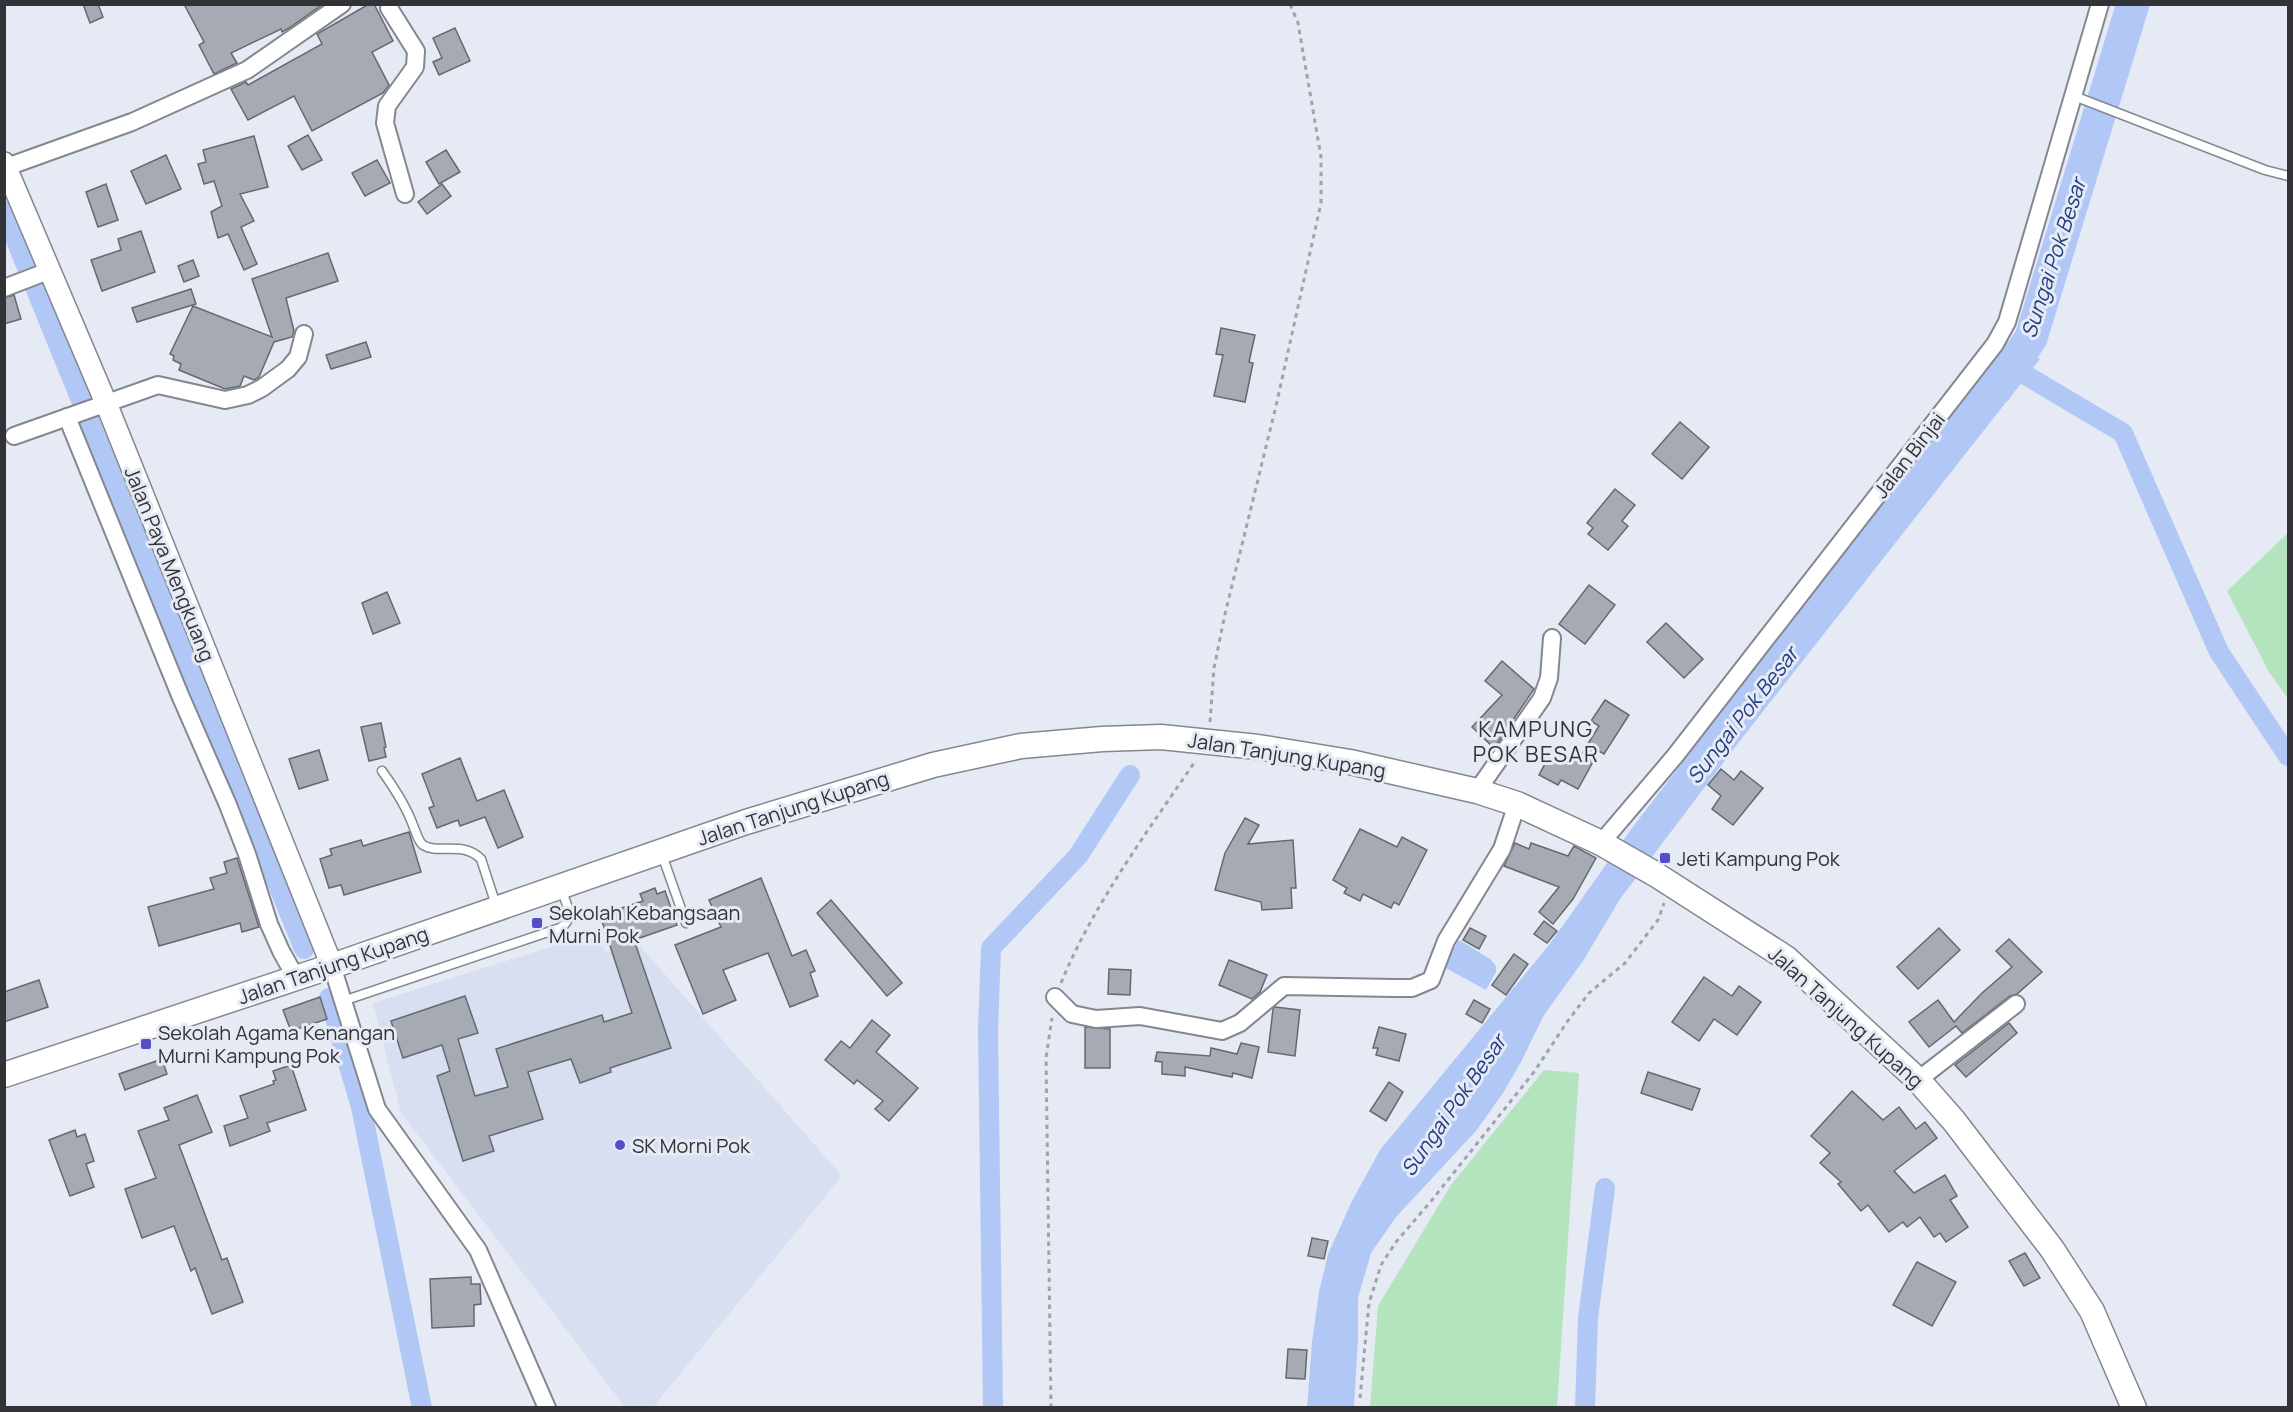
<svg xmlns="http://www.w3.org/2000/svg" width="2293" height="1412" viewBox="0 0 2293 1412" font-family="Manrope,sans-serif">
	<rect width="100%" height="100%" fill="#e5eaf4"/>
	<!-- built -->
	<path fill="#d7dff0" d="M595 933 606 953 639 945 842 1176 653 1407H625L401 1113 373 1003Z"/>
	<!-- green -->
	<g fill="#b4e4bd">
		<path d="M2288 533V699L2269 672 2227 591Z"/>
		<path d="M1544 1070 1579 1073 1557 1407H1370L1378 1306 1451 1185Z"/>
	</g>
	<!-- water -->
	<g fill="#b1c8f7">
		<path d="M2007 341 2040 359 1742 738 1620 899 1583 961 1544 1015 1521 1062 1503 1093 1476 1131 1396 1217 1371 1253 1358 1298V1340L1354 1407 1307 1408 1312 1342 1319 1292 1328 1254 1352 1201 1380 1150 1549 945 1632 828Z"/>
		<path d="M1458 941H1461L1490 959 1496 966V972L1486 990 1444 967Z"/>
	</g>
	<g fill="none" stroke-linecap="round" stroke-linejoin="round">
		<!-- canal -->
		<g stroke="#b1c8f7" stroke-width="20">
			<path d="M4 211 304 949"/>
			<path d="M2012 367 2123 433 2219 652 2288 756"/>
			<path d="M329 998 361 1107 422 1408"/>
			<path d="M993 1408 988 1029 991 948 1078 856 1130 775"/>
			<path d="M1585 1408 1588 1318 1605 1188"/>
		</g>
		<!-- river -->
		<path stroke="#b1c8f7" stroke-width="33" d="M1997 388 2031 338 2133 4"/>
	</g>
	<!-- building -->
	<g fill="#a5aab3" stroke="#646971" stroke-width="1.5">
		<path d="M83 4H98L103 17 90 23Z"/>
		<path d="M184 4H323L289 28 282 32 281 29 231 53 237 63 214 74 199 45 204 42Z"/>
		<path d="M369 4H374L393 41 372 52 389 85 383 93 312 131 294 96 248 120 231 89 246 82 248 85 322 44 317 34Z"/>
		<path d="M455 28 470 61 439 75 433 62 442 58 433 38Z"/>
		<path d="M308 135 322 160 302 170 288 146Z"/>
		<path d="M254 136 268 187 240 194 254 221 241 227 257 264 244 270 228 234 218 238 211 212 222 206 214 181 204 184 198 164 206 162 203 150Z"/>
		<path d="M446 150 460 172 439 184 426 162Z"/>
		<path d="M166 155 181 189 146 204 131 171Z"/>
		<path d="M377 160 390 183 365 196 352 173Z"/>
		<path d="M106 184 118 220 98 227 86 192Z"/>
		<path d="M442 184 451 196 427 214 418 202Z"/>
		<path d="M141 231 155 272 102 291 91 260 121 250 118 239Z"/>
		<path d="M328 253 338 281 286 298 294 331 292 337 274 342 259 377 254 380 244 376 240 386 225 389 179 370 181 364 173 360 174 356 170 354 193 306 272 337 252 279Z"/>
		<path d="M193 260 199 276 184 282 178 266Z"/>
		<path d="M191 289 196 304 137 322 132 308Z"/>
		<path d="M14 295 21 319 4 324V298Z"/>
		<path d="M1221 328 1255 335 1249 362 1253 363 1245 402 1214 396 1223 355 1216 354Z"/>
		<path d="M366 342 371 357 331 369 326 355Z"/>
		<path d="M1680 422 1709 447 1682 479 1652 454Z"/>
		<path d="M1615 489 1635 505 1622 521 1628 526 1608 550 1588 534 1593 528 1587 523Z"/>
		<path d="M1589 585 1615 605 1585 644 1559 624Z"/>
		<path d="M387 592 400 623 373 634 362 603Z"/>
		<path d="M1666 623 1703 659 1684 678 1647 642Z"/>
		<path d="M1502 661 1534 689 1494 748 1472 727 1502 695 1485 681Z"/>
		<path d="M1605 700 1629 715 1604 754 1599 751 1578 789 1561 780 1558 785 1539 775 1554 747 1578 760 1599 726 1591 721Z"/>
		<path d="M381 723 386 747 384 748 386 757 369 761 361 727Z"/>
		<path d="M319 750 328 780 299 789 289 759Z"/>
		<path d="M460 758 477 801 504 790 523 837 498 848 485 817 460 826 458 820 437 828 429 808 434 806 422 774Z"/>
		<path d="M1721 769 1734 780 1741 771 1763 788 1733 825 1712 809 1721 796 1708 785Z"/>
		<path d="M1245 818 1259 825 1248 844 1293 840 1296 888H1291L1292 908 1262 910 1261 902 1215 890 1225 853Z"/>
		<path d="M1360 829 1397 847 1402 837 1427 850 1399 905 1394 902 1391 908 1363 894 1360 901 1344 893 1347 888 1333 880Z"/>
		<path d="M409 832 421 872 344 895 341 885 329 888 320 859 332 855 330 849 361 840 363 846Z"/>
		<path d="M1515 843 1529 849 1531 843 1568 856 1574 846 1596 858 1573 899 1553 924 1539 912 1559 887 1504 866Z"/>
		<path d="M237 858 259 927 242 932 240 923 159 946 148 907 214 889 210 878 227 873 224 862Z"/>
		<path d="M761 878 792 956 806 950 815 971 810 973 818 996 790 1007 768 953 723 970 736 1000 703 1014 675 945 721 927 709 900Z"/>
		<path d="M655 888 657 894 665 891 677 925 634 940 671 1048 610 1068 611 1072 580 1083 571 1059 528 1072 543 1119 489 1136 494 1151 463 1161 437 1076 450 1071 442 1045 403 1058 391 1021 465 996 478 1033 458 1039 475 1096 508 1087 496 1049 602 1015 604 1022 632 1013 600 915 643 901 640 894Z"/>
		<path d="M831 900 902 983 887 996 817 913Z"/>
		<path d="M1544 921 1557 931 1547 943 1534 934Z"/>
		<path d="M1470 928 1486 936 1479 949 1463 940Z"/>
		<path d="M1939 928 1960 950 1918 989 1897 967Z"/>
		<path d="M2009 939 2042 972 2017 994 2010 996 1962 1033 1956 1026 1929 1047 1909 1022 1938 1000 1954 1022 1982 993 2012 967 1996 951Z"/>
		<path d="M1514 954 1528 964 1506 995 1492 985Z"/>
		<path d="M1229 960 1267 975 1260 992 1252 999 1219 985Z"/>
		<path d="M1109 969 1131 970 1130 995 1108 994Z"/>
		<path d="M1704 977 1732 996 1739 986 1761 1002 1737 1035 1714 1019 1699 1041 1672 1022Z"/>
		<path d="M39 980 48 1007 4 1022V992Z"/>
		<path d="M320 997 327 1019 291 1031 283 1010Z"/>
		<path d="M1474 1000 1490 1009 1482 1023 1466 1014Z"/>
		<path d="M1275 1007 1300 1010 1295 1056 1268 1052 1273 1009Z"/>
		<path d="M872 1020 890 1035 876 1052 918 1088 889 1121 875 1109 883 1101 857 1080 854 1084 825 1060 841 1041 850 1048Z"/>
		<path d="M2009 1023 2017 1033 1966 1077 1955 1065Z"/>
		<path d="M1085 1027 1110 1029V1068H1085Z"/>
		<path d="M1379 1027 1406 1034 1399 1061 1376 1055 1378 1048H1373Z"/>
		<path d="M1241 1043 1259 1047 1252 1078 1233 1073 1232 1077 1185 1067V1076L1162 1074V1062L1155 1061 1157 1052 1210 1056 1211 1048 1237 1054Z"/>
		<path d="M162 1059 167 1074 125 1090 119 1074Z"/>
		<path d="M291 1065 306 1110 267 1123 270 1131 230 1146 224 1126 248 1118 240 1096 274 1084 273 1081 276 1080 273 1071Z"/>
		<path d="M1648 1072 1700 1089 1692 1110 1641 1093Z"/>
		<path d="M1389 1082 1403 1092 1386 1121 1370 1111Z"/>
		<path d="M1852 1091 1883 1120 1899 1107 1916 1129 1925 1122 1937 1138 1894 1171 1914 1193 1945 1175 1957 1196 1950 1200 1968 1227 1946 1242 1940 1233 1934 1237 1920 1217 1907 1227 1903 1222 1889 1232 1868 1205 1861 1211 1838 1184 1841 1182 1820 1163 1830 1153 1811 1136Z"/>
		<path d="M197 1095 212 1132 179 1145 222 1260 227 1258 243 1302 212 1314 195 1268 191 1271 174 1226 142 1238 125 1189 156 1178 138 1131 169 1120 164 1108Z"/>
		<path d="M75 1130 77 1137 85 1134 94 1161 86 1164 94 1187 70 1196 49 1140Z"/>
		<path d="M1312 1238 1328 1241 1324 1259 1308 1256Z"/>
		<path d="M2025 1253 2040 1278 2024 1286 2009 1261Z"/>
		<path d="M1917 1262 1956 1282 1932 1326 1893 1305Z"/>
		<path d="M471 1277V1284H480L481 1304 474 1305V1326L432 1328 430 1279Z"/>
		<path d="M1288 1349 1307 1350 1305 1379 1286 1378Z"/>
	</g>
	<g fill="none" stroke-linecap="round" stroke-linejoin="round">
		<defs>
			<g id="service">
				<path d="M2074 96 2265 170 2288 176"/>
				<path d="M382 771C395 789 407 807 414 828 417 834 418 841 423 845 438 855 462 840 481 859L497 908"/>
				<path d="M661 852 686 923"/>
				<path d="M343 1001 560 928C576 919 566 903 561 889"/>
			</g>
			<g id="minor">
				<path d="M390 4 389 8 416 51 415 67 387 106 385 123 405 194"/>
				<path d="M4 168 132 122 247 70 342 4"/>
				<path d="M4 288 51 270"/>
				<path d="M67 417 180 695 228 805 247 854 269 924 281 951 296 978"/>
				<path d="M14 436 158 385 225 400 248 395 262 388 288 369 298 357 304 334"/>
				<path d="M1477 791 1542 698 1549 678 1552 638"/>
				<path d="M1601 843 1675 756 1995 344 2007 322 2100 4"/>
				<path d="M332 966 377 1109 478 1250 547 1408"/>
				<path d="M1055 997 1072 1014 1096 1019 1140 1016 1222 1031 1240 1023 1284 986 1394 988H1412L1431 980 1446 941 1502 849 1517 804"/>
				<path d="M1918 1080 2016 1004"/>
			</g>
			<path id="tertiary" d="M4 163 106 403 332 966"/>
			<path id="secondary" d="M4 1075 332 966 746 822 933 765 1021 746 1102 739 1161 737 1258 747 1350 762 1477 791 1517 804 1601 843 1655 874 1786 958 1918 1080 1954 1121 2052 1249 2092 1311 2134 1408"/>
		</defs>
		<!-- service casing -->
		<use href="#service" stroke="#838790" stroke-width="11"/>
		<!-- minor casing -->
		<use href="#minor" stroke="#838790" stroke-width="20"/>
		<!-- tertiary casing -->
		<use href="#tertiary" stroke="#838790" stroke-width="24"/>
		<!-- secondary casing -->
		<use href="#secondary" stroke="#838790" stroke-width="27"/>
		<!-- path -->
		<g stroke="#9fa3aa" stroke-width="3" stroke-dasharray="4.5 4.5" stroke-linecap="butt">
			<path d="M1210 722 1214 668 1225 614 1276 406 1321 203V157L1298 23 1290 4"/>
			<path d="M1061 983C1094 903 1148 831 1196 760"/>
			<path d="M1360 1398 1369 1303 1381 1265 1396 1242 1432 1200 1534 1072 1567 1022 1589 993 1625 963 1658 920 1664 903"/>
			<path d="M1051 1408 1046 1058 1052 1018"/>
		</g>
		<!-- service -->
		<use href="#service" stroke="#fff" stroke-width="8"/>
		<!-- minor -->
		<use href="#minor" stroke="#fff" stroke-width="16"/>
		<!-- tertiary -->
		<use href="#tertiary" stroke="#fff" stroke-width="21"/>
		<!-- secondary -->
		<use href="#secondary" stroke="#fff" stroke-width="24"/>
	</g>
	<!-- markers -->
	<g fill="#564ec6" stroke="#e5eaf4" stroke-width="2">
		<rect x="1659" y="852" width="12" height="12" rx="3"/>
		<rect x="531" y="917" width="12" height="12" rx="3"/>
		<rect x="140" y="1038" width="12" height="12" rx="3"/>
		<circle cx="620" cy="1145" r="6"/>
	</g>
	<g text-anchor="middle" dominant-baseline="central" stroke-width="6" stroke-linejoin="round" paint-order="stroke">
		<!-- street labels -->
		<g font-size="20" fill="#313337" stroke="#e5eaf4">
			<text transform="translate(1909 455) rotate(-52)">Jalan Binjai</text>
			<text transform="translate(170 564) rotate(68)">Jalan Paya Mengkuang</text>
			<text transform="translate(1287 755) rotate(9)">Jalan Tanjung Kupang</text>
			<text transform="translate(793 808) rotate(-18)">Jalan Tanjung Kupang</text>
			<text transform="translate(333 965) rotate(-19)">Jalan Tanjung Kupang</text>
			<text transform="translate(1846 1017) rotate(42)">Jalan Tanjung Kupang</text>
		</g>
		<!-- poi labels -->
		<g font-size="20" fill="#313337" stroke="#e5eaf4" text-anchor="start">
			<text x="1677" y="858">Jeti Kampung Pok</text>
			<text x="549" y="912">Sekolah Kebangsaan<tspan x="549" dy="23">Murni Pok</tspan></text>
			<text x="158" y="1032">Sekolah Agama Kenangan<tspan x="158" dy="23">Murni Kampung Pok</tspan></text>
			<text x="632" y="1145">SK Morni Pok</text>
		</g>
		<!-- water labels -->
		<g font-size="21" font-style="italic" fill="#223e81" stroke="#e5eaf4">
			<text transform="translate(2053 258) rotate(-72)">Sungai Pok Besar</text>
			<text transform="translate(1742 715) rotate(-52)">Sungai Pok Besar</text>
			<text transform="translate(1453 1105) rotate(-55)">Sungai Pok Besar</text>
		</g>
		<!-- quarter labels -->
		<g font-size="22" letter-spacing="1.5" fill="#313337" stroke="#e5eaf4">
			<text x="1536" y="729">KAMPUNG<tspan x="1536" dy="25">POK BESAR</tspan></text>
		</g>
	</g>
	<!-- border -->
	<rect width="2293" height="1412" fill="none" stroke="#313337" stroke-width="12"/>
</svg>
